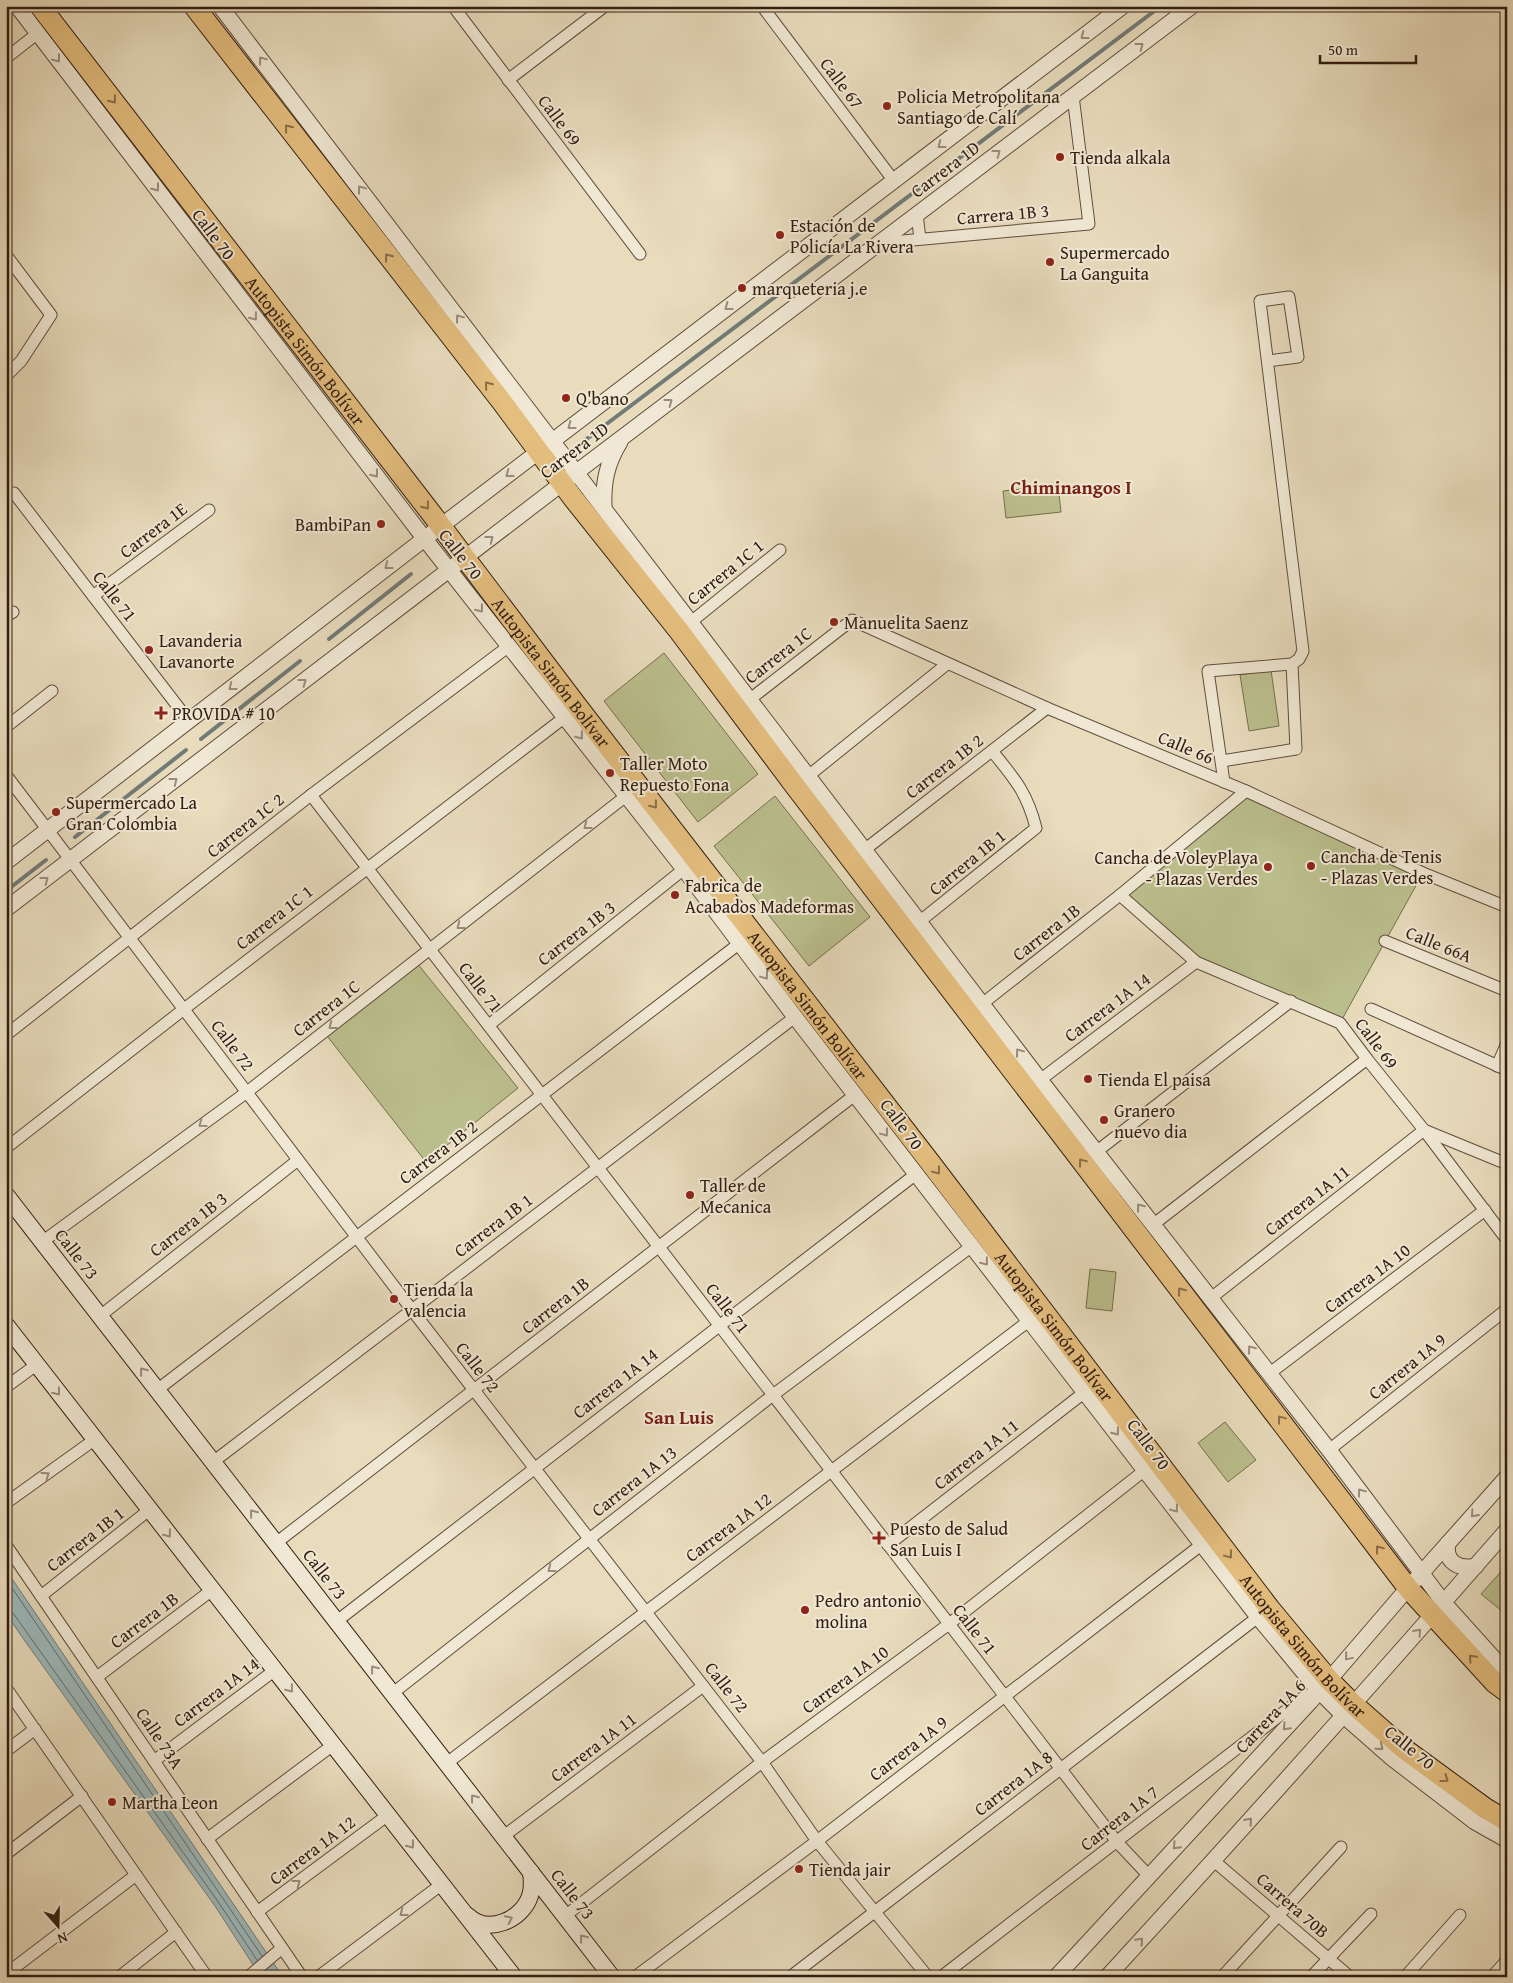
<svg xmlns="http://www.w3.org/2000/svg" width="1513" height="1983" viewBox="0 0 1513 1983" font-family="'Gentium Book Plus',serif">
	<rect width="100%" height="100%" fill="#e8dcbd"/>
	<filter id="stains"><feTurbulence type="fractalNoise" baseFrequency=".004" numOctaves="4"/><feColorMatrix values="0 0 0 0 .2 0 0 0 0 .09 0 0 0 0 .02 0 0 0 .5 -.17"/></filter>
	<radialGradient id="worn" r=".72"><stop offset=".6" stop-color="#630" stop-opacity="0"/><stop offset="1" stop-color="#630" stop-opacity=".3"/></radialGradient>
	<!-- green -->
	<g fill="#bbbf8d" stroke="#766e4f">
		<path d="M1058 485 1061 512 1006 518 1003 491Z"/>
		<path d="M664 653 758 774 698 822 604 701Z"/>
		<path d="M1271 670 1279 726 1249 731 1240 675Z"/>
		<path d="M1246 791 1423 873 1340 1023 1196 962 1120 895Z"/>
		<path d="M775 796 870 917 809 966 714 846Z"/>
		<path d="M417 963 518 1088 426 1162 327 1036Z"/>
		<path d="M1090 1269 1116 1272 1112 1311 1086 1308Z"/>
		<path d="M1225 1422 1256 1460 1228 1482 1198 1443Z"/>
		<path d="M1507 1565V1615L1481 1594Z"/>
	</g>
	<!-- water -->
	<path fill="#9cb9bc" stroke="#727b78" d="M6 1570 283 1977H261L215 1906 20 1634 6 1613Z"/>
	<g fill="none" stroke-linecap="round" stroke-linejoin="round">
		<!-- shore -->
		<g stroke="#676b66" stroke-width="1">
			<path d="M6 1579 262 1956"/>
			<path d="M6 1611 13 1613 219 1903 257 1960"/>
		</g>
		<!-- stream -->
		<g stroke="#727b78" stroke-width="4">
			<path d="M584 441 1161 6"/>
			<path d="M329 639 411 574"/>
			<path d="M201 739 300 661"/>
			<path d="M75 837 186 750"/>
			<path d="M6 891 46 860"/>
		</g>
		<defs>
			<g id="minor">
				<path d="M453 6 640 254"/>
				<path d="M762 6 894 181"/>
				<path d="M6 58 38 33"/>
				<path d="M508 80 605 6"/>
				<path d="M917 214 920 239"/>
				<path d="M880 243 1089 224 1073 96"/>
				<path d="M6 255 51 315 21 361 6 376"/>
				<path d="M14 493 189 721"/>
				<path d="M93 596 209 510"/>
				<path d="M6 616 13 612"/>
				<path d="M691 622 780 550"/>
				<path d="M749 700 852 620 1047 708 1246 791 1423 873 1507 907"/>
				<path d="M6 727 52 691"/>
				<path d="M1222 761 1296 749 1292 664"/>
				<path d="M6 775 412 1310 762 1762 817 1841 928 1977"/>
				<path d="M807 777 947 664"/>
				<path d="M1224 782 1208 671 1292 664 1299 659 1303 651 1260 301 1289 297 1298 357 1268 361"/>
				<path d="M311 795 1117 1842 1148 1875"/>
				<path d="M863 851 1047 708"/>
				<path d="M1120 895 1196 962 1340 1023 1367 1059 1424 1130 1507 1240"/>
				<path d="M919 922 1036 828C1027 792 1014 778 992 751"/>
				<path d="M1385 941 1507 991"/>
				<path d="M982 1004 1120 895 1246 791"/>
				<path d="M1371 1009 1507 1070"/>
				<path d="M489 1025 684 869"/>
				<path d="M6 1035 311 795 509 646"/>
				<path d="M1497 1066 1507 1043"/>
				<path d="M1040 1080 1196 962"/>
				<path d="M6 1148 184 1009 565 717"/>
				<path d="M1096 1152 1291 1001"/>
				<path d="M1154 1224 1367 1059"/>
				<path d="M42 1242 247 1092 626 796"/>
				<path d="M1211 1298 1424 1130 1507 1164"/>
				<path d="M100 1316 298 1160"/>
				<path d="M1270 1373 1485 1210"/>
				<path d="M6 1387 36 1365"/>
				<path d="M157 1390 740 943"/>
				<path d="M1329 1450 1507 1309"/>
				<path d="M213 1462 795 1017"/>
				<path d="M6 1503 94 1440"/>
				<path d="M276 1543 856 1094"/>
				<path d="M6 1545 302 1977"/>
				<path d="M888 1545 1090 1388"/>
				<path d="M41 1596 149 1510"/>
				<path d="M337 1621 916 1174"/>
				<path d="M97 1677 212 1590"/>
				<path d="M6 1688 207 1977"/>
				<path d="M393 1693 773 1395 972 1246"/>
				<path d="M6 1751 35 1729"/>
				<path d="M154 1761 275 1670"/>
				<path d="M447 1763 1030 1320"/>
				<path d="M504 1836 703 1686"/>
				<path d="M207 1839 333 1745"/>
				<path d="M6 1854 82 1796"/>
				<path d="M1214 1861 1350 1977"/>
				<path d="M257 1912 388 1815"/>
				<path d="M565 1916 762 1762 949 1624 1145 1470"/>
				<path d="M6 1974 136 1875"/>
				<path d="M119 1977 176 1932"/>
				<path d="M248 1977 282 1948"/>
				<path d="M318 1977 442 1884"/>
				<path d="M498 1977 509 1970"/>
				<path d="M635 1977 817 1841 1201 1545"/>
				<path d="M790 1977 1258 1617"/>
				<path d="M941 1977 1305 1696 1319 1691"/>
				<path d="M1222 1977 1341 1847"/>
				<path d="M1311 1977 1371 1914"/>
				<path d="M1405 1977 1460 1915"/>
				<path d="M1492 1977 1507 1960"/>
			</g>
			<g id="tertiary">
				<path d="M17 6 424 538 684 869 795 1017 1258 1617 1319 1691 1343 1715 1393 1759 1475 1822 1507 1840"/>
				<path d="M220 6 1040 1080 1329 1450 1444 1603 1507 1673"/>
				<path d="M604 507C603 482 607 463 620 442"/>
				<path d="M6 862 441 526 1123 6"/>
				<path d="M6 909 586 465 1192 6"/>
				<path d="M1448 1543C1444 1562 1459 1570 1476 1566"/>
				<path d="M1056 1977 1310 1702 1402 1595 1507 1477"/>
				<path d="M1107 1977C1242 1830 1375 1681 1507 1530"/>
			</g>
			<g id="secondary">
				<path d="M6 1195 612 1977"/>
				<path d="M6 1325 514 1977"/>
				<path d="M468 1916C488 1935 522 1920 530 1896 533 1888 532 1880 531 1872"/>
			</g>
			<g id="trunk">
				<path id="s1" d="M40 6 431 513 577 706 929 1161 1270 1609 1329 1680 1353 1704 1403 1748 1485 1808 1507 1821"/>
				<path d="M194 6 502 402 573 498 679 631 795 786 1408 1588 1495 1683 1507 1692"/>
			</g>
		</defs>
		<!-- minor casing -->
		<use href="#minor" stroke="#604d3c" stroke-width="13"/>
		<!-- tertiary casing -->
		<use href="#tertiary" stroke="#604d3c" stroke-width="17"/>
		<!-- secondary casing -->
		<use href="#secondary" stroke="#321d11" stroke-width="18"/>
		<!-- trunk casing -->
		<use href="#trunk" stroke="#321d11" stroke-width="22"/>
		<!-- minor -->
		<use href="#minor" stroke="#f0e8d4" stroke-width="11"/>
		<!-- tertiary -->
		<use href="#tertiary" stroke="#f0e8d4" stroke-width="15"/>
		<!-- secondary -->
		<use href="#secondary" stroke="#f0e8d4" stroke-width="16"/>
		<!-- trunk -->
		<use href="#trunk" stroke="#e4be7e" stroke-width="20"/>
	</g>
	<!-- one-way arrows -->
	<defs><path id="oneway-chevron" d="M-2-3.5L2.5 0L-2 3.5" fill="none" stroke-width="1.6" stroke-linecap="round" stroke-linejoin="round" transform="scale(1.25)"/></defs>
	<g stroke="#9a8d7c">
		<use href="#oneway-chevron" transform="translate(1084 36) rotate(143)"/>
		<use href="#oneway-chevron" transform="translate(1140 46) rotate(-37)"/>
		<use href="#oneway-chevron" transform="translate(57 59) rotate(53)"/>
		<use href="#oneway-chevron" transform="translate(262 60) rotate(-127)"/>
		<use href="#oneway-chevron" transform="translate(941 145) rotate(143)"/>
		<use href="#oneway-chevron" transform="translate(997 153) rotate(-37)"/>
		<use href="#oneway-chevron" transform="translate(156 188) rotate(53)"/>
		<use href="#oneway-chevron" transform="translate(361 189) rotate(-127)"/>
		<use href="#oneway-chevron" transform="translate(728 307) rotate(143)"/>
		<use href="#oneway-chevron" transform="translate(254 317) rotate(52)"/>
		<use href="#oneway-chevron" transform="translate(459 318) rotate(-127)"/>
		<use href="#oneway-chevron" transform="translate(669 402) rotate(-37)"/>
		<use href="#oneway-chevron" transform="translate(571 426) rotate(143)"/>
		<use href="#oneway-chevron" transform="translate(375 474) rotate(52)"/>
		<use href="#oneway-chevron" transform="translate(509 474) rotate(143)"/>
		<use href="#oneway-chevron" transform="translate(490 539) rotate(-38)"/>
		<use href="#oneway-chevron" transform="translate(388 566) rotate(142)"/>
		<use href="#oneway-chevron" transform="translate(480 609) rotate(52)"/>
		<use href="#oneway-chevron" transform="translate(303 682) rotate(-37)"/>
		<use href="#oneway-chevron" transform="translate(232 687) rotate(142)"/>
		<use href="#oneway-chevron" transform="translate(580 736) rotate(52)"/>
		<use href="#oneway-chevron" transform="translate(174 781) rotate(-38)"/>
		<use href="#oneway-chevron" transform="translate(587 826) rotate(142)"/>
		<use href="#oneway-chevron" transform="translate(45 880) rotate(-37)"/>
		<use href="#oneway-chevron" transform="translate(460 926) rotate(142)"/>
		<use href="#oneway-chevron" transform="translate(765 976) rotate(53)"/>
		<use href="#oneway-chevron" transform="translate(332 1026) rotate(142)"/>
		<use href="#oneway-chevron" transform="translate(1019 1052) rotate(-127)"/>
		<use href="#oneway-chevron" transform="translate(202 1124) rotate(144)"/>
		<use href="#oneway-chevron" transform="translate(885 1133) rotate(53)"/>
		<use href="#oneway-chevron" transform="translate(1140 1207) rotate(-128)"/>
		<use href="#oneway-chevron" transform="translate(985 1262) rotate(52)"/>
		<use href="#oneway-chevron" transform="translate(1251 1349) rotate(-128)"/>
		<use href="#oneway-chevron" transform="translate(143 1371) rotate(-128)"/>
		<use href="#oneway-chevron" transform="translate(57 1392) rotate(52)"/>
		<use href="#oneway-chevron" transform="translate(1116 1432) rotate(52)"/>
		<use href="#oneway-chevron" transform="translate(46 1475) rotate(-36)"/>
		<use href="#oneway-chevron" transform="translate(1361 1492) rotate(-127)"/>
		<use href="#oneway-chevron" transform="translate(1175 1509) rotate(53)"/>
		<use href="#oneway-chevron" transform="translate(253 1513) rotate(-128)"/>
		<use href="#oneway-chevron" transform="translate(1474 1514) rotate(132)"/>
		<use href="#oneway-chevron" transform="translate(168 1534) rotate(52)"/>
		<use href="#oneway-chevron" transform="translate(551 1569) rotate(142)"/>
		<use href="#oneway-chevron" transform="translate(1418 1632) rotate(-48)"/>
		<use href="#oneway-chevron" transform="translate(1348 1657) rotate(130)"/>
		<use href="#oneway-chevron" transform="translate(374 1669) rotate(-128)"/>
		<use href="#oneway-chevron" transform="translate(290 1689) rotate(52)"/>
		<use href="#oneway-chevron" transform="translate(1286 1727) rotate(133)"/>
		<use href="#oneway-chevron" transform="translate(1380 1747) rotate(41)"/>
		<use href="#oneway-chevron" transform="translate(474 1798) rotate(-128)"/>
		<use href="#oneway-chevron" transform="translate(1249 1821) rotate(-48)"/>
		<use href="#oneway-chevron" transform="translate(411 1845) rotate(52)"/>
		<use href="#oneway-chevron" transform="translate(1176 1846) rotate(133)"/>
		<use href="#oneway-chevron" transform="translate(297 1883) rotate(-37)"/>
		<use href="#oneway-chevron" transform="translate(403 1913) rotate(143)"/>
		<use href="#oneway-chevron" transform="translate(509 1919) rotate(-26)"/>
		<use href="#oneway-chevron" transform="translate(583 1938) rotate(-128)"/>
		<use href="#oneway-chevron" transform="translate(1140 1941) rotate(-47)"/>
	</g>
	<g stroke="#8b6e48">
		<use href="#oneway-chevron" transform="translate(113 100) rotate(52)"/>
		<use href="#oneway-chevron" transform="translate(288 128) rotate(-128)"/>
		<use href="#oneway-chevron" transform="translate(388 257) rotate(-128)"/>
		<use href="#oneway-chevron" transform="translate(488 385) rotate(-129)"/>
		<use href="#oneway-chevron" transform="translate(426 506) rotate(52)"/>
		<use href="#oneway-chevron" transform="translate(654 805) rotate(52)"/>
		<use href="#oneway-chevron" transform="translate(1082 1162) rotate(-127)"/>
		<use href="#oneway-chevron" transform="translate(937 1171) rotate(53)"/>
		<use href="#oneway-chevron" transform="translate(1181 1291) rotate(-128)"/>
		<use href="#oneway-chevron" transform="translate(1281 1419) rotate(-127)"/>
		<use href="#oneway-chevron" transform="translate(1379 1549) rotate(-127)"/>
		<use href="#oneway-chevron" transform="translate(1229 1555) rotate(53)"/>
		<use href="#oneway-chevron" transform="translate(1472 1658) rotate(-133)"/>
		<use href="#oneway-chevron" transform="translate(1445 1779) rotate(36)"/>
	</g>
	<!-- markers -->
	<g fill="#8f2418" stroke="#f0e8d4" stroke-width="2">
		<circle cx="887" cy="106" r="5"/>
		<circle cx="1060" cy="157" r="5"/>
		<circle cx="780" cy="235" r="5"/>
		<circle cx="1050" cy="262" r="5"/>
		<circle cx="742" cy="288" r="5"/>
		<circle cx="566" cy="398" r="5"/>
		<circle cx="381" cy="524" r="5"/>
		<circle cx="834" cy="622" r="5"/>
		<circle cx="149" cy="650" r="5"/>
		<path d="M158.5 705.5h5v5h5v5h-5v5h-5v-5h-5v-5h5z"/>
		<circle cx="610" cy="773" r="5"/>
		<circle cx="56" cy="812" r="5"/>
		<circle cx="1311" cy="866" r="5"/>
		<circle cx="1268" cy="867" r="5"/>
		<circle cx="675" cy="895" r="5"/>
		<circle cx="1088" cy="1079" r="5"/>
		<circle cx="1104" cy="1120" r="5"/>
		<circle cx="690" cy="1195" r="5"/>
		<circle cx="394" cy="1299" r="5"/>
		<path d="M876.5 1530.5h5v5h5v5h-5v5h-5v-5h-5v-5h5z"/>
		<circle cx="805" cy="1610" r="5"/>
		<circle cx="112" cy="1802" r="5"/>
		<circle cx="799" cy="1869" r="5"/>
	</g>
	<g text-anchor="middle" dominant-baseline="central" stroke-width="4" stroke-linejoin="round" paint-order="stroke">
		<!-- street labels -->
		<g font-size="18" fill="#321d11" stroke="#f0e8d4">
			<text transform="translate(842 83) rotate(53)">Calle 67</text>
			<text transform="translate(560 120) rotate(53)">Calle 69</text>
			<text transform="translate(945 169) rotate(-37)">Carrera 1D</text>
			<text transform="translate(1003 214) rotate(-5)">Carrera 1B 3</text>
			<text transform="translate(214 234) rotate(53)">Calle 70</text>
			<text stroke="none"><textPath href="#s1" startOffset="435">Autopista Simón Bolívar</textPath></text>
			<text transform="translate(574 450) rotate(-37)">Carrera 1D</text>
			<text transform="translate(153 530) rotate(-37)">Carrera 1E</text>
			<text transform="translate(461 554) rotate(52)">Calle 70</text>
			<text transform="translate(725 572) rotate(-39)">Carrera 1C 1</text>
			<text transform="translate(115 596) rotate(52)">Calle 71</text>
			<text transform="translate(778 655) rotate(-38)">Carrera 1C</text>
			<text stroke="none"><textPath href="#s1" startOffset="840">Autopista Simón Bolívar</textPath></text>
			<text transform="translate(1186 747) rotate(23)">Calle 66</text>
			<text transform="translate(944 766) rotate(-38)">Carrera 1B 2</text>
			<text transform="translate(245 825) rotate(-38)">Carrera 1C 2</text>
			<text transform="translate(967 862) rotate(-39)">Carrera 1B 1</text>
			<text transform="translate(274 917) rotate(-38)">Carrera 1C 1</text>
			<text transform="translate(1046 932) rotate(-38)">Carrera 1B</text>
			<text transform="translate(576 933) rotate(-38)">Carrera 1B 3</text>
			<text transform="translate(1439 944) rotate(22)">Calle 66A</text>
			<text transform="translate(481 987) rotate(52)">Calle 71</text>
			<text stroke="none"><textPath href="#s1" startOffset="1260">Autopista Simón Bolívar</textPath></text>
			<text transform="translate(1107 1007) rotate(-37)">Carrera 1A 14</text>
			<text transform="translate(326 1008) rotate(-38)">Carrera 1C</text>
			<text transform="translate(1377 1043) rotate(53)">Calle 69</text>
			<text transform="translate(233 1045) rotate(53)">Calle 72</text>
			<text transform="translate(902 1124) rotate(53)">Calle 70</text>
			<text transform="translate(438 1152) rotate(-37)">Carrera 1B 2</text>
			<text transform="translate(1307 1200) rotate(-38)">Carrera 1A 11</text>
			<text transform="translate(188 1224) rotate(-38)">Carrera 1B 3</text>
			<text transform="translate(493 1225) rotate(-37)">Carrera 1B 1</text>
			<text transform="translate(77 1254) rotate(52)">Calle 73</text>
			<text transform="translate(1367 1278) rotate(-37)">Carrera 1A 10</text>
			<text transform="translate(555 1305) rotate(-38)">Carrera 1B</text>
			<text transform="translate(728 1308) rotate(52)">Calle 71</text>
			<text stroke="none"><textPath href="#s1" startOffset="1665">Autopista Simón Bolívar</textPath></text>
			<text transform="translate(1407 1366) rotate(-39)">Carrera 1A 9</text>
			<text transform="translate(478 1367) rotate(52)">Calle 72</text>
			<text transform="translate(615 1383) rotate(-38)">Carrera 1A 14</text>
			<text transform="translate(1149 1444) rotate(53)">Calle 70</text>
			<text transform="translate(976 1454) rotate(-38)">Carrera 1A 11</text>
			<text transform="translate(634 1481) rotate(-38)">Carrera 1A 13</text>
			<text transform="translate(728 1527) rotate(-37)">Carrera 1A 12</text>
			<text transform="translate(85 1539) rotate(-38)">Carrera 1B 1</text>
			<text transform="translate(325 1574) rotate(52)">Calle 73</text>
			<text transform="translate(144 1620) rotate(-37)">Carrera 1B</text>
			<text transform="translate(975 1629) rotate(52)">Calle 71</text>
			<text stroke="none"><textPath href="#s1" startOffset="2070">Autopista Simón Bolívar</textPath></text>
			<text transform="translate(845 1679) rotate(-36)">Carrera 1A 10</text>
			<text transform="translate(727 1687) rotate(52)">Calle 72</text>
			<text transform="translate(216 1692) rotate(-37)">Carrera 1A 14</text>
			<text transform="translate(1270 1716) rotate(-47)">Carrera 1A 6</text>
			<text transform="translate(160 1738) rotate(56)">Calle 73A</text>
			<text transform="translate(593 1747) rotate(-37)">Carrera 1A 11</text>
			<text transform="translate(1410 1747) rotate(39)">Calle 70</text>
			<text transform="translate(908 1748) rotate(-38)">Carrera 1A 9</text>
			<text transform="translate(1013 1783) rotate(-38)">Carrera 1A 8</text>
			<text transform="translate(1119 1818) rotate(-38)">Carrera 1A 7</text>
			<text transform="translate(312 1850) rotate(-37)">Carrera 1A 12</text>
			<text transform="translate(573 1894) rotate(52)">Calle 73</text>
			<text transform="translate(1293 1905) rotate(41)">Carrera 70B</text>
		</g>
		<!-- poi labels -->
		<g font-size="18" fill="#321d11" stroke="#f0e8d4" text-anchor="start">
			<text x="897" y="96">Policia Metropolitana<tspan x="897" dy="21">Santiago de Calí</tspan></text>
			<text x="1070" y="157">Tienda alkala</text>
			<text x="790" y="225">Estación de<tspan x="790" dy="21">Policía La Rivera</tspan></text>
			<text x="1060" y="252">Supermercado<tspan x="1060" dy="21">La Ganguita</tspan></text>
			<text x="752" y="288">marqueteria j.e</text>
			<text x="576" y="398">Q'bano</text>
			<text x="371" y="524" text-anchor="end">BambiPan</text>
			<text x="844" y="622">Manuelita Saenz</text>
			<text x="159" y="640">Lavanderia<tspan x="159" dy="21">Lavanorte</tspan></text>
			<text x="172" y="713">PROVIDA # 10</text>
			<text x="620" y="763">Taller Moto<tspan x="620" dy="21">Repuesto Fona</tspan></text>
			<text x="66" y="802">Supermercado La<tspan x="66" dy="21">Gran Colombia</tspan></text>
			<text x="1321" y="856">Cancha de Tenis<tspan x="1321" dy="21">- Plazas Verdes</tspan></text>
			<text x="1258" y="857" text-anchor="end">Cancha de VoleyPlaya<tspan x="1258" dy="21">- Plazas Verdes</tspan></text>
			<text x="685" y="885">Fabrica de<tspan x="685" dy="21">Acabados Madeformas</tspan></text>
			<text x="1098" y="1079">Tienda El paisa</text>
			<text x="1114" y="1110">Granero<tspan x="1114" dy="21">nuevo dia</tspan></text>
			<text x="700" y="1185">Taller de<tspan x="700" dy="21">Mecanica</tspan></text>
			<text x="404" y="1289">Tienda la<tspan x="404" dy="21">valencia</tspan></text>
			<text x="890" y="1528">Puesto de Salud<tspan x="890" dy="21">San Luis I</tspan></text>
			<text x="815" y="1600">Pedro antonio<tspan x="815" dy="21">molina</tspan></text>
			<text x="122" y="1802">Martha Leon</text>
			<text x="809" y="1869">Tienda jair</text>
		</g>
		<!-- neighbourhood labels -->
		<g font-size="19" font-weight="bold" fill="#7a1f14" stroke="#f0e8d4">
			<text x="1071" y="487">Chiminangos I</text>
			<text x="679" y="1417">San Luis</text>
		</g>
	</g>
	<!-- margin -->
	<rect width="1513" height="1983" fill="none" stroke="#e8dcbd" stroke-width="25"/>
	<rect x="8" y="8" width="1498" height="1968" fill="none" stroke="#321d11" stroke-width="2.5"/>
	<rect x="12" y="12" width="1488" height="1958" fill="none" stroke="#321d11"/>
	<!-- north arrow -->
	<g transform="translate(58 1926) rotate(160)" stroke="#f0e8d4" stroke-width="4" paint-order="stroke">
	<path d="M0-4L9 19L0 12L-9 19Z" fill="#321d11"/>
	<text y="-8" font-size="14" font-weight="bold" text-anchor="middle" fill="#321d11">N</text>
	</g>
	<!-- scale -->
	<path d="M1320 55v8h96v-8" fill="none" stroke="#321d11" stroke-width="2.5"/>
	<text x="1328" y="55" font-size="15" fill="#321d11" stroke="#f0e8d4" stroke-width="4" paint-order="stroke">50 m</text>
	<rect width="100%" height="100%" filter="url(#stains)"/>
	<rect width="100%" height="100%" fill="url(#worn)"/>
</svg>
